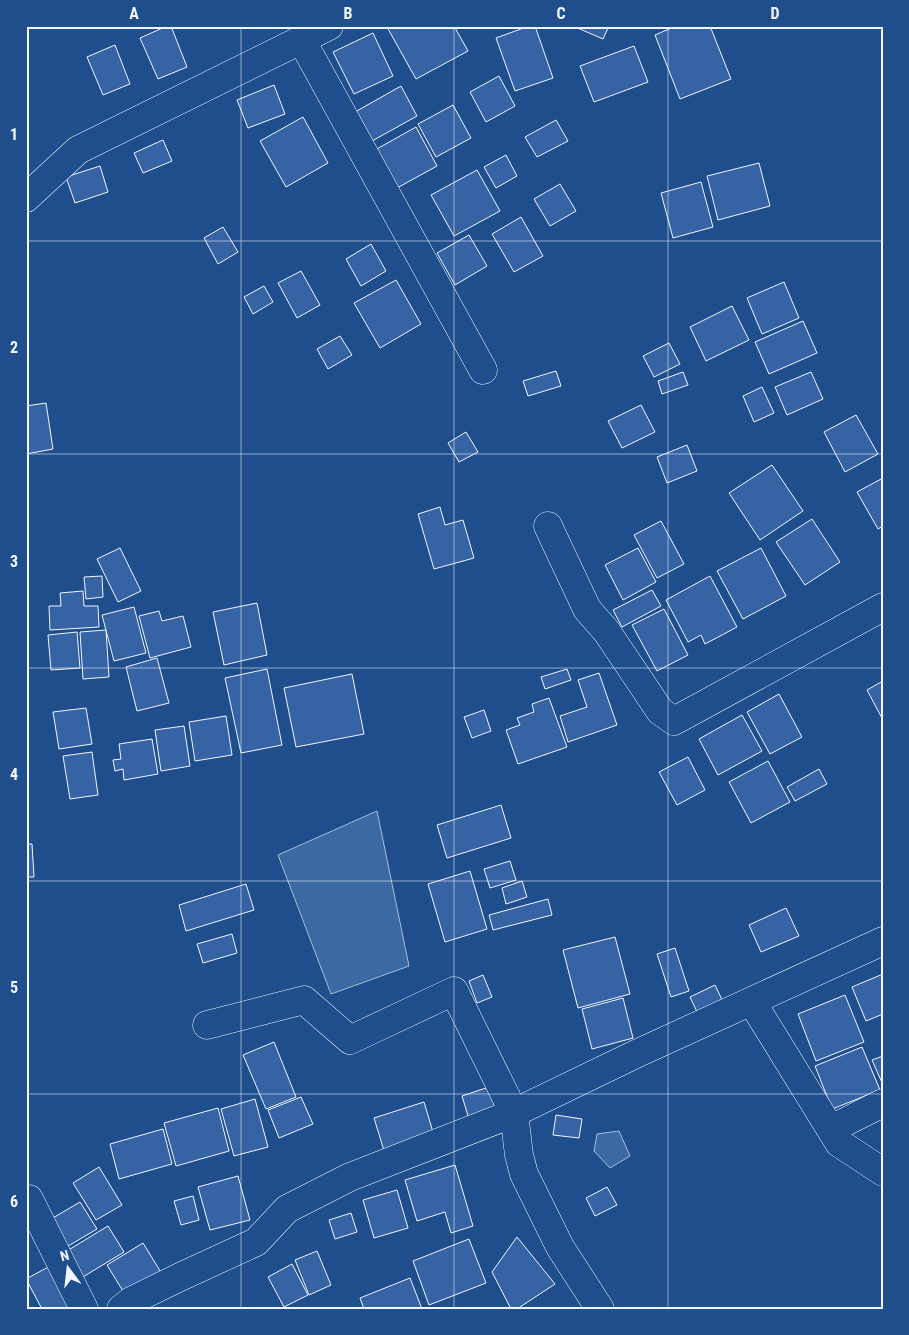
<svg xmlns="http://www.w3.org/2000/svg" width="909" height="1335" viewBox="0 0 909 1335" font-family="'Roboto Condensed',sans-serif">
	<rect width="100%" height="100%" fill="#1f4e8c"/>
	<!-- water -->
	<g fill="#3b69a3" stroke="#a8bbd7">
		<path d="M377 811 409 966 331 994 278 855Z"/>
		<path d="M619 1131 630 1156 610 1168 594 1151 597 1134Z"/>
	</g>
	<!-- building -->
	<g fill="#3563a3" stroke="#f2f6ff">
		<path d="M167 26H171L187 67 158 79 140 38Z"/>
		<path d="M389 26H454L468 51 416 79 387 27Z"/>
		<path d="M529 26H535L553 78 515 91 496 38Z"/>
		<path d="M573 26H609L603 39Z"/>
		<path d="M676 26H710L731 79 680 99 655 35Z"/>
		<path d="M373 33 393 76 354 94 333 52Z"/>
		<path d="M115 45 130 84 103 95 87 57Z"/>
		<path d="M634 46 648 82 594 102 580 66Z"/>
		<path d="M499 76 515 106 486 122 470 92Z"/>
		<path d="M274 85 285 114 248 128 237 100Z"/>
		<path d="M401 86 417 116 372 141 355 112Z"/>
		<path d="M453 105 471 138 436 157 418 124Z"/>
		<path d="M303 117 328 163 286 187 260 141Z"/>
		<path d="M556 120 568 141 537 157 525 137Z"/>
		<path d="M416 127 437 166 397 188 375 150Z"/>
		<path d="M163 140 172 161 143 173 134 153Z"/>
		<path d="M506 155 517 176 496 188 484 167Z"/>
		<path d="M759 163 770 206 718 220 707 176Z"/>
		<path d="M100 166 108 192 75 203 66 177Z"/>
		<path d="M477 170 500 211 454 236 431 195Z"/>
		<path d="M701 182 713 227 673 238 661 193Z"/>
		<path d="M560 184 576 211 550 226 534 199Z"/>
		<path d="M521 217 543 256 514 272 492 234Z"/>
		<path d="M223 227 238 252 218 264 204 238Z"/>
		<path d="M469 235 487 266 455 285 437 253Z"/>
		<path d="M371 244 386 271 361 286 346 259Z"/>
		<path d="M301 271 320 305 297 318 278 283Z"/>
		<path d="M396 280 421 324 380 348 354 303Z"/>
		<path d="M784 282 799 318 762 334 747 298Z"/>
		<path d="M264 286 273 302 253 314 244 297Z"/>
		<path d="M732 306 749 340 706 361 690 327Z"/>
		<path d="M803 321 817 353 769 374 755 342Z"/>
		<path d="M340 336 352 355 328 369 317 349Z"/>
		<path d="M669 343 680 364 654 377 643 356Z"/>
		<path d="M556 371 561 386 528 396 523 381Z"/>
		<path d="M683 372 688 385 662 394 658 381Z"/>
		<path d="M811 372 823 399 787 415 775 387Z"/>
		<path d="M762 387 774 413 754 422 743 396Z"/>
		<path d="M46 403 53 449 26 454V406Z"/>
		<path d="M641 405 655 432 622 448 608 421Z"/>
		<path d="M856 415 878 454 845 472 824 432Z"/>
		<path d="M466 432 478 452 459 462 448 443Z"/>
		<path d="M687 445 697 471 667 483 657 457Z"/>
		<path d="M772 465 803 511 760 540 729 493Z"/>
		<path d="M883 478V526L878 529 857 492Z"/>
		<path d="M440 507 445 525 463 520 474 558 434 569 418 514Z"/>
		<path d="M812 519 840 562 805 585 776 542Z"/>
		<path d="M661 521 684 564 657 578 634 535Z"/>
		<path d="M120 548 141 591 118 602 97 559Z"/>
		<path d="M638 548 656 582 623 600 605 565Z"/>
		<path d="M761 548 786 596 743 619 717 571Z"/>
		<path d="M102 576 103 597 86 599 84 577Z"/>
		<path d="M710 576 737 627 705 644 701 635 688 642 666 600Z"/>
		<path d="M652 590 661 606 622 627 613 610Z"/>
		<path d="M83 591 84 606H98L99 627 50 630 49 606H61L60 593Z"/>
		<path d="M257 603 267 655 224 665 213 612Z"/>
		<path d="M134 607 146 653 114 661 102 615Z"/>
		<path d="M664 609 688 655 657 671 632 625Z"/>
		<path d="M159 611 162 621 183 616 191 647 150 658 139 616Z"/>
		<path d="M106 630 109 677 83 679 80 632Z"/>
		<path d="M77 632 80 668 51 670 48 635Z"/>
		<path d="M157 658 169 703 137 711 126 667Z"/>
		<path d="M267 669 282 745 241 753 225 678Z"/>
		<path d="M567 669 571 680 545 689 541 677Z"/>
		<path d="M599 673 617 725 568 742 560 716 587 707 578 680Z"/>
		<path d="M352 674 364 734 296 747 284 688Z"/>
		<path d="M883 681V720L867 690Z"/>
		<path d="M779 694 802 737 770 754 747 712Z"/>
		<path d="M549 698 567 747 518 764 506 730 520 725 517 718 534 712 532 704Z"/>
		<path d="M86 708 92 744 59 749 53 712Z"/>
		<path d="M484 710 491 731 472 738 464 717Z"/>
		<path d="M742 715 762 751 718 775 699 739Z"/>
		<path d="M226 716 232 755 195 761 189 722Z"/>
		<path d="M184 726 190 766 161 771 155 730Z"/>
		<path d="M152 739 158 774 124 780 123 769 115 771 113 760 121 759 119 744Z"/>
		<path d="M92 752 98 795 70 799 63 756Z"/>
		<path d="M688 757 705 790 677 805 659 772Z"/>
		<path d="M768 761 790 802 751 823 729 782Z"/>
		<path d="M819 769 827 784 795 801 787 787Z"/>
		<path d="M501 805 511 838 447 858 437 825Z"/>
		<path d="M26 844H32L34 877H26Z"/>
		<path d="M510 861 516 880 490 888 484 869Z"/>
		<path d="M470 871 487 929 445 942 428 884Z"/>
		<path d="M522 881 527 897 506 904 502 888Z"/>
		<path d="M246 884 254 910 186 931 179 905Z"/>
		<path d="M548 899 552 915 493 930 489 915Z"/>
		<path d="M786 908 799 936 761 952 749 925Z"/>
		<path d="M232 934 237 953 203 963 197 944Z"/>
		<path d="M615 937 630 994 578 1008 563 950Z"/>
		<path d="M675 948 689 991 671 997 657 954Z"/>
		<path d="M883 974V1014L866 1021 852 987Z"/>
		<path d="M483 975 492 997 477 1003 469 981Z"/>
		<path d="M715 985 724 1004 699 1016 690 997Z"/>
		<path d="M845 995 864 1042 816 1061 798 1014Z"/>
		<path d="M623 998 633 1038 592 1049 582 1009Z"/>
		<path d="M274 1042 296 1097 266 1109 243 1055Z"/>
		<path d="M862 1047 880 1090 832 1109 815 1066Z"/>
		<path d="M883 1056V1085L872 1060Z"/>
		<path d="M489 1087 496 1110 469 1119 462 1096Z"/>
		<path d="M301 1097 313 1124 279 1138 268 1110Z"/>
		<path d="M255 1099 268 1147 234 1156 221 1109Z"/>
		<path d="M424 1102 435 1139 385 1154 374 1118Z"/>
		<path d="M218 1108 229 1151 176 1166 164 1123Z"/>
		<path d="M556 1115 582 1119 579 1138 553 1135Z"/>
		<path d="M163 1129 172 1164 119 1179 110 1144Z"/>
		<path d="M455 1165 473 1226 451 1233 445 1212 417 1221 405 1180Z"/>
		<path d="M99 1167 122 1205 96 1220 73 1183Z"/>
		<path d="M238 1176 250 1220 210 1230 198 1187Z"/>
		<path d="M607 1187 617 1205 595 1216 586 1198Z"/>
		<path d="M397 1190 408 1228 374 1238 363 1200Z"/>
		<path d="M193 1196 199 1220 181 1225 174 1201Z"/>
		<path d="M80 1202 97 1229 63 1249 46 1222Z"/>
		<path d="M351 1213 357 1232 335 1239 329 1220Z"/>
		<path d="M108 1226 124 1252 73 1283 57 1257Z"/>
		<path d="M517 1237 555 1284 517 1309H511L492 1272Z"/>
		<path d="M469 1239 486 1283 429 1305 413 1261Z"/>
		<path d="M143 1243 162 1274 126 1296 107 1265Z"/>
		<path d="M317 1251 331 1285 309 1295 295 1260Z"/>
		<path d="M292 1264 308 1295 284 1307 268 1277Z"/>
		<path d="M52 1265 76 1309H42L26 1279Z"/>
		<path d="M410 1278 422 1309H364L360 1298Z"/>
	</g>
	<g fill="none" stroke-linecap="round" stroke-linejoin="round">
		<defs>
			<g id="minor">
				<path d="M301 39 483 370"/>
				<path d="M26 198 78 150 329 26"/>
				<path d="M548 526 587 609 607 632 660 711 674 721 883 607"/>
				<path d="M752 1002 839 1143 883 1172"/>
				<path d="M831 1129 883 1103"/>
				<path d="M26 1199H29L84 1309"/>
				<path d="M121 1309 131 1301 180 1277 256 1242 287 1209 350 1177 514 1113 454 991 350 1040 304 1000 207 1025"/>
				<path d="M600 1309 560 1247 524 1174 519 1155 514 1113 638 1053 883 941"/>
			</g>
		</defs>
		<!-- minor casing -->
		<use href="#minor" stroke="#f2f6ff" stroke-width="29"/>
		<!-- minor -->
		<use href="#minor" stroke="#1f4e8c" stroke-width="28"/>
	</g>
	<!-- grid -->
	<path fill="none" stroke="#f2f6ff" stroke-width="1" stroke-opacity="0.55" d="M241 26V1309M454 26V1309M668 26V1309M26 241H883M26 454H883M26 668H883M26 881H883M26 1094H883"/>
	<!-- border -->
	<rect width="909" height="1335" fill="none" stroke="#1f4e8c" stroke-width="55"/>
	<!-- north arrow -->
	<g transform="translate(68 1268) rotate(345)" stroke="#1f4e8c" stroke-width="4" paint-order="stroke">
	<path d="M0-4L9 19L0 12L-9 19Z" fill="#f2f6ff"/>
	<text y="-8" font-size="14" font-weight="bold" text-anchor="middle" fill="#f2f6ff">N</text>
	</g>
	<rect x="28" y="28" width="854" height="1280" fill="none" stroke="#f2f6ff" stroke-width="2"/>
	<g font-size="16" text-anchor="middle" font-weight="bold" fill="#f2f6ff">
		<text x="134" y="19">A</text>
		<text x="348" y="19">B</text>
		<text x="561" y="19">C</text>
		<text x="775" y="19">D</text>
		<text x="14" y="140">1</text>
		<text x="14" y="353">2</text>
		<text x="14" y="567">3</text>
		<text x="14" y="780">4</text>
		<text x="14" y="993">5</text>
		<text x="14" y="1207">6</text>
	</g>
</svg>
